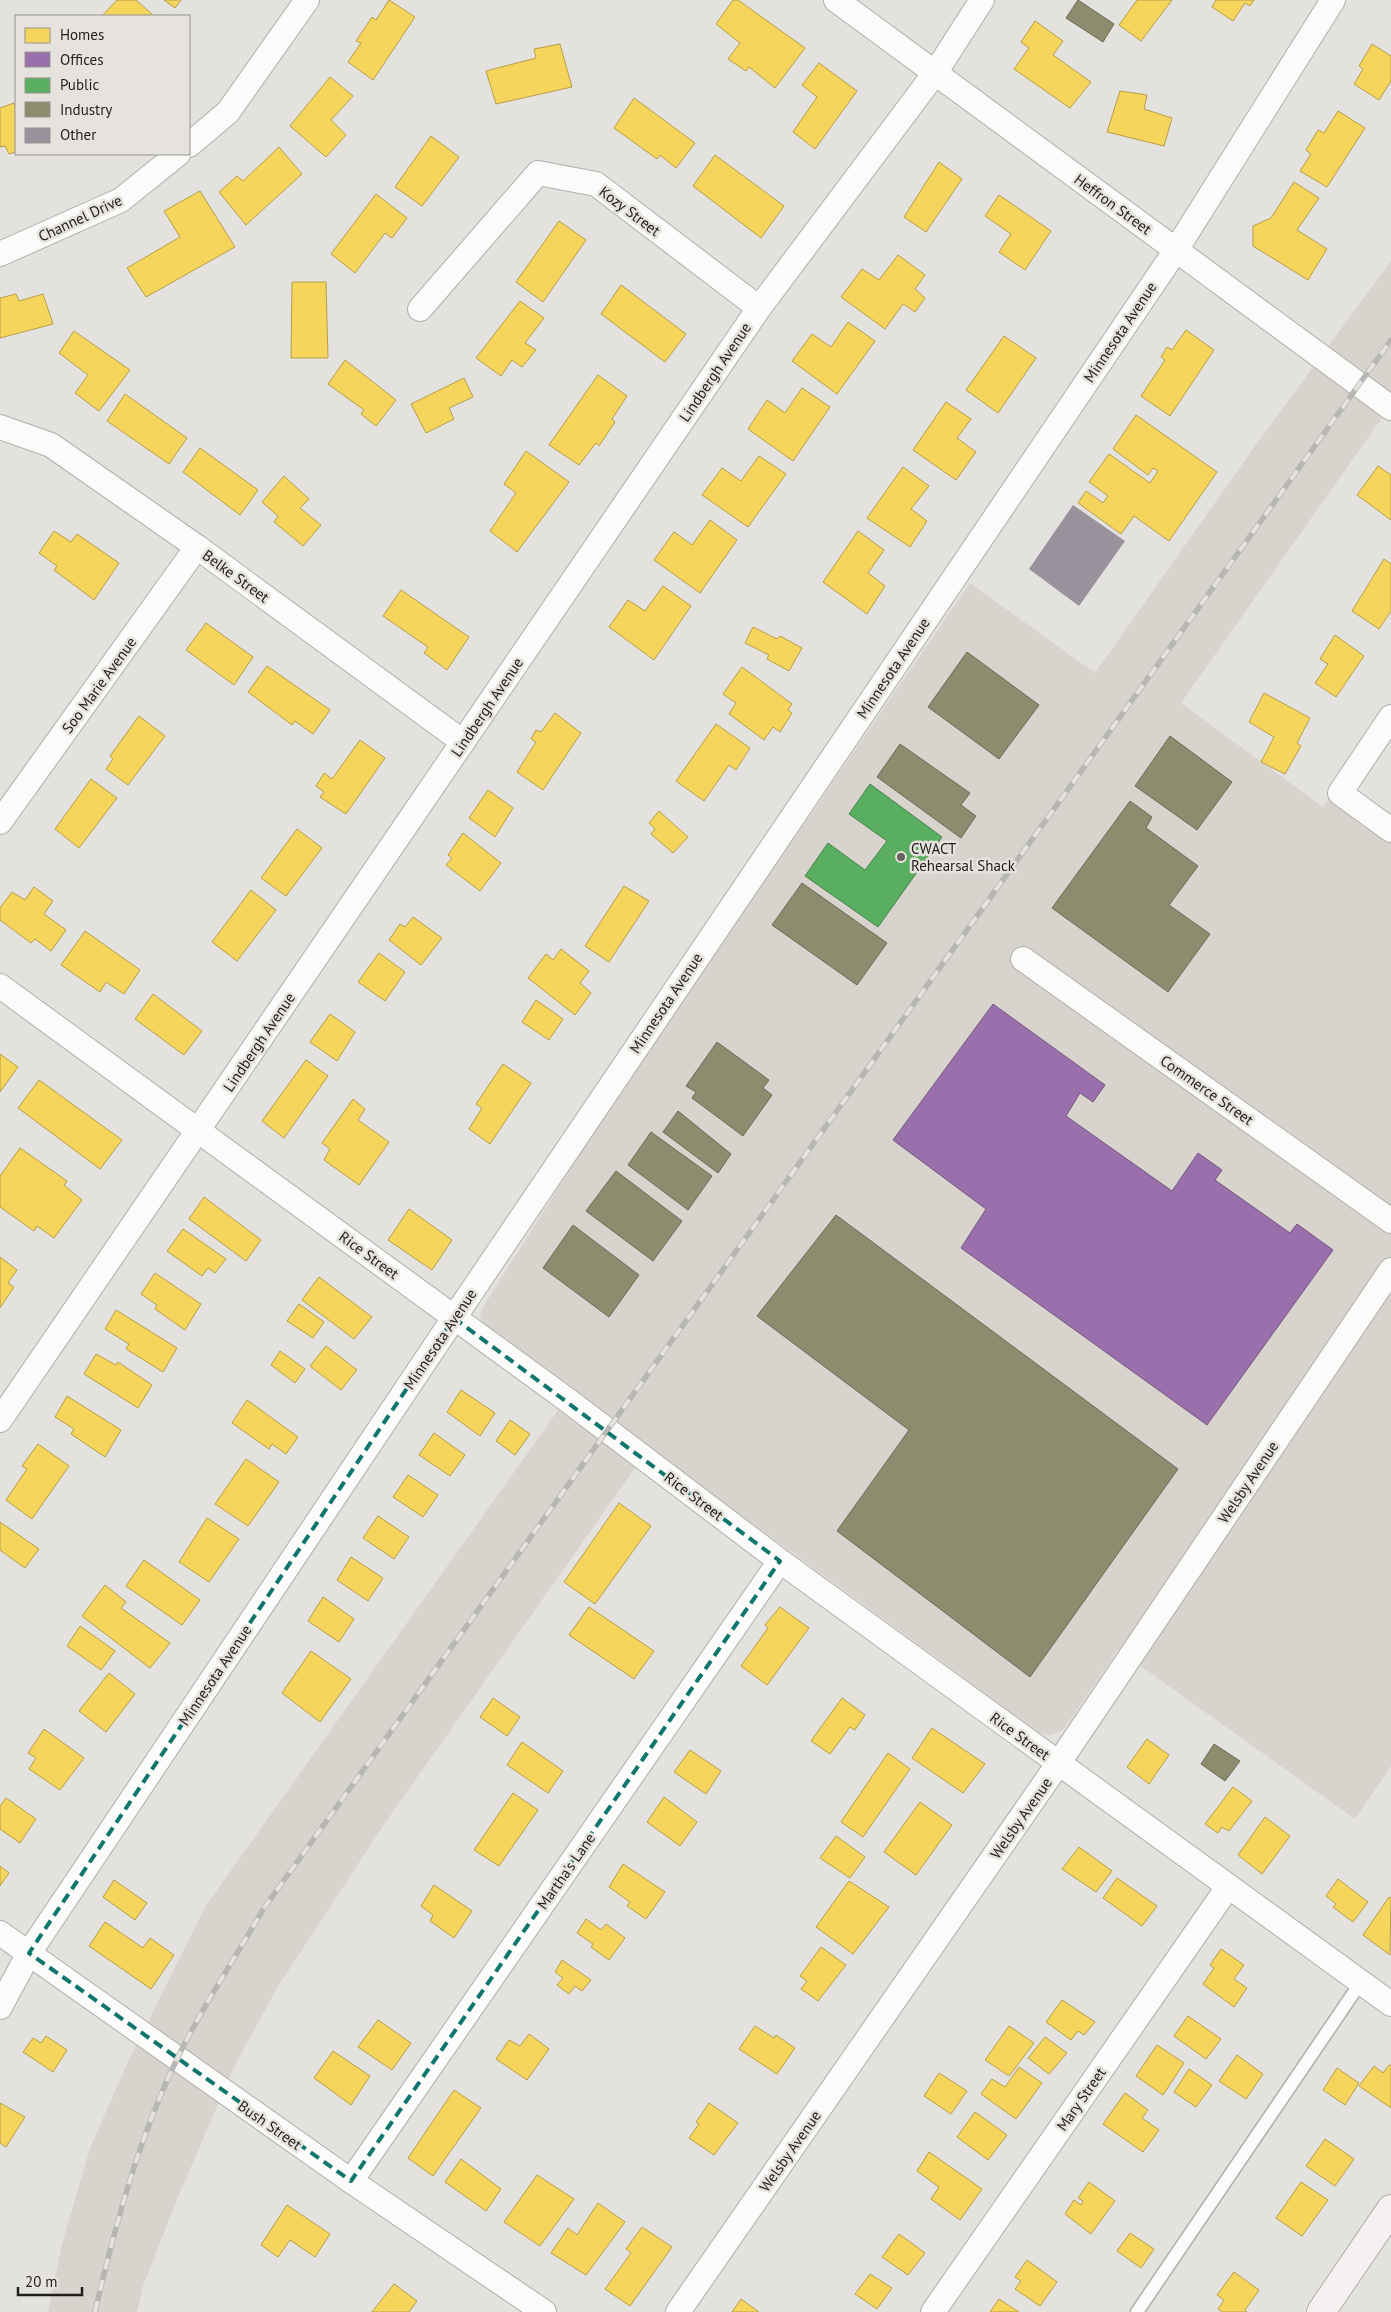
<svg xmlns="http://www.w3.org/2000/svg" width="1391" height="2312" viewBox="0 0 1391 2312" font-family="'PT Sans',sans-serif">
	<rect width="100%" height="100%" fill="#e4e2df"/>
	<!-- built -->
	<path fill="#d9d3cd" d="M1391 261V405L1181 703 1323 807 1330 796 1391 841V1766L1355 1819 1118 1650 1064 1729 1051 1735 1040 1733 649 1448 385 1823 277 1988 234 2067 178 2197 143 2286 137 2312H48L62 2244 90 2148 126 2066 205 1907 566 1399 486 1327 479 1316 486 1302 614 1100 970 583 1095 673 1255 446Z"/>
	<!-- homes -->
	<g fill="#f6d55c" stroke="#b69e49">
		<path d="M117 0H136L154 16H102Z"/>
		<path d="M164 0H181L175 8Z"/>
		<path d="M389 0 415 17 373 80 348 62 361 43 356 41 372 17 376 20Z"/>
		<path d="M733 0H738L805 48 775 88 749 67 746 71 728 59 740 43 716 24Z"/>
		<path d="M1137 0H1172L1141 41 1119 25Z"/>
		<path d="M1216 0H1254L1250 6 1245 3 1233 21 1212 7Z"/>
		<path d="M1035 21 1063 41 1053 55 1091 82 1070 108 1014 69 1029 48 1021 42Z"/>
		<path d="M560 44 572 87 496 104 486 71 536 58 534 49Z"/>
		<path d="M1372 44 1391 56V81L1379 100 1354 84 1363 69 1359 66Z"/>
		<path d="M819 63 857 91 815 149 793 132 817 97 802 85Z"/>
		<path d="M330 77 353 96 331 120 346 135 326 157 290 126Z"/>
		<path d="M1120 91 1147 95 1144 109 1172 118 1164 146 1107 132Z"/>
		<path d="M634 98 695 143 676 168 660 155 657 159 614 128Z"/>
		<path d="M14 103 16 108V152L9 154 5 146 0 147V108Z"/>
		<path d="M1338 111 1365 128 1327 187 1300 171 1311 154 1306 150 1318 130 1324 133Z"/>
		<path d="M431 136 459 157 422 206 395 187Z"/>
		<path d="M279 147 302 174 246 225 219 192 237 176 243 181Z"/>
		<path d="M715 155 784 206 761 238 693 186Z"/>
		<path d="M939 162 962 179 926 232 904 217Z"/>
		<path d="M1294 182 1319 198 1297 230 1327 249 1308 280 1253 246V226L1271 218Z"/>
		<path d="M200 191 235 247 146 297 127 268 180 237 164 211Z"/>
		<path d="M376 194 407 218 392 238 385 233 355 273 331 254Z"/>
		<path d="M999 195 1051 231 1025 270 999 252 1011 234 985 216Z"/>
		<path d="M559 221 586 240 543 302 516 282Z"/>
		<path d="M898 255 925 275 915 289 925 298 915 312 903 304 885 329 841 297 862 269 879 280Z"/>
		<path d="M292 282H326L328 358H291Z"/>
		<path d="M621 285 686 334 665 362 601 314Z"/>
		<path d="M16 294 19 301 43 294 53 324 0 338V298Z"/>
		<path d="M520 301 544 318 525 343 536 350 522 367 512 360 501 376 476 358Z"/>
		<path d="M848 322 875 341 837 394 792 361 812 334 831 347Z"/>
		<path d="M1186 330 1214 350 1170 416 1141 396 1165 360 1161 357 1167 347 1172 350Z"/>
		<path d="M74 331 130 370 99 411 75 393 88 375 59 353Z"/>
		<path d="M1004 336 1036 358 998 413 966 390Z"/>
		<path d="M345 360 396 400 376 426 361 414 364 410 328 384Z"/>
		<path d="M598 375 627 396 612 419 615 422 599 446 596 443 579 465 549 445Z"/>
		<path d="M464 378 473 397 449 408 454 419 426 433 411 404Z"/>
		<path d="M802 388 830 407 793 461 748 429 767 400 785 413Z"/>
		<path d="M125 394 187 438 169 464 107 421Z"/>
		<path d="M946 402 971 419 957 438 976 452 956 480 913 450Z"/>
		<path d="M1136 415 1217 472 1169 541 1134 516 1121 534 1078 503 1086 491 1103 503 1108 496 1089 482 1109 454 1150 483 1158 471 1153 468 1148 475 1113 449Z"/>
		<path d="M200 448 258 490 240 515 183 472Z"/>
		<path d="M526 451 569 482 517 552 490 531 516 493 504 484Z"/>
		<path d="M759 456 786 474 748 527 702 495 722 468 741 481Z"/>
		<path d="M1378 466 1391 475V520L1357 495Z"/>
		<path d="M903 467 929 486 911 509 927 521 910 547 867 518Z"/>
		<path d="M284 476 309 499 300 508 321 525 303 546 274 522 278 516 262 502Z"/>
		<path d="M710 520 737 540 700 593 654 560 674 532 692 545Z"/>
		<path d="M54 531 71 542 77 534 119 563 94 600 54 570 57 566 39 553Z"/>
		<path d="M858 531 884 550 868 573 885 586 867 614 823 582Z"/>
		<path d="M1384 559 1391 564V611L1379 629 1352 611Z"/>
		<path d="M663 586 691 606 654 660 609 627 628 600 645 611Z"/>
		<path d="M401 590 469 637 447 670 424 653 428 647 383 616Z"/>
		<path d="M206 623 253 657 234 685 186 650Z"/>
		<path d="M753 627 777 639 780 636 802 648 789 671 767 659 769 655 745 643Z"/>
		<path d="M1335 635 1364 656 1336 697 1315 683 1328 664 1320 659Z"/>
		<path d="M267 666 330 710 313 734 295 721 292 725 248 692Z"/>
		<path d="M742 667 792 704 788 710 792 713 780 732 773 727 764 740 729 714 736 703 723 694Z"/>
		<path d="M1264 693 1310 718 1297 743 1301 746 1285 774 1261 762 1274 737 1249 722Z"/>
		<path d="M555 713 581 733 543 790 517 772 536 742 531 739 536 730 541 732Z"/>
		<path d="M139 716 165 736 128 785 106 769 113 759 110 756Z"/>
		<path d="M716 724 750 748 736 770 729 765 704 801 676 781Z"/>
		<path d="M360 740 385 758 346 814 320 797 324 792 316 786 324 773 332 779Z"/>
		<path d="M91 779 117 798 79 848 55 829Z"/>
		<path d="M488 790 513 808 495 837 469 818Z"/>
		<path d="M659 811 688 837 673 853 651 834 655 829 649 823Z"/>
		<path d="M297 829 322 848 286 896 261 878Z"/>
		<path d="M463 833 501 863 480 891 446 865 452 858 448 855Z"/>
		<path d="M624 886 649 901 609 962 585 946Z"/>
		<path d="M34 887 53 901 44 914 66 930 51 951 35 939 31 943 0 920V908L12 892 25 900Z"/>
		<path d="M251 890 276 910 237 961 212 942Z"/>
		<path d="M413 917 442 938 421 965 389 940 400 924 405 927Z"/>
		<path d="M85 931 140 970 124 994 106 982 100 992 61 965Z"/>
		<path d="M561 949 589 971 580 983 591 993 575 1015 528 978 546 954 553 960Z"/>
		<path d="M379 953 405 972 385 1001 358 982Z"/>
		<path d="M153 994 202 1031 184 1055 135 1019Z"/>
		<path d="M536 1000 563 1019 549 1040 522 1022Z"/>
		<path d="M330 1014 355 1032 337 1061 310 1042Z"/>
		<path d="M0 1054 18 1067 0 1092Z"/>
		<path d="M306 1060 328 1076 284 1138 262 1121Z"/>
		<path d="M503 1064 531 1083 490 1144 469 1129 482 1108 476 1104Z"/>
		<path d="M39 1080 122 1140 100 1169 18 1108Z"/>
		<path d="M353 1099 365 1109 358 1120 389 1142 359 1185 324 1160 330 1149 322 1143Z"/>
		<path d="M20 1148 67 1181 64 1185 82 1200 54 1238 37 1226 34 1231 0 1207V1176Z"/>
		<path d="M204 1197 261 1240 246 1261 189 1219Z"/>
		<path d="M409 1209 452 1240 432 1270 388 1240Z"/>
		<path d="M183 1229 226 1259 215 1273 208 1268 202 1276 167 1251Z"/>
		<path d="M0 1257 17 1270 8 1283 14 1287 0 1308Z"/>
		<path d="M155 1273 201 1304 185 1330 155 1309 157 1305 141 1294Z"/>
		<path d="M319 1277 372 1317 354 1339 302 1300Z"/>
		<path d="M299 1304 324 1322 313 1338 287 1321Z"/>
		<path d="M116 1310 177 1348 163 1372 126 1349 129 1344 105 1329Z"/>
		<path d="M326 1346 357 1370 341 1390 310 1366Z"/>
		<path d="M280 1351 305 1369 295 1383 271 1365Z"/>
		<path d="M96 1354 116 1365 118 1362 152 1385 138 1408 84 1374Z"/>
		<path d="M461 1390 495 1413 480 1436 447 1412Z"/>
		<path d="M67 1396 121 1430 105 1457 71 1434 74 1429 55 1417Z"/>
		<path d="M247 1400 298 1437 286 1454 272 1444 269 1449 232 1423Z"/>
		<path d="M510 1420 530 1434 515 1455 496 1441Z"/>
		<path d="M434 1433 465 1455 450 1476 419 1455Z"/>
		<path d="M38 1444 69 1466 32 1519 6 1500 27 1469 22 1466Z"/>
		<path d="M246 1459 279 1482 248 1526 215 1504Z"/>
		<path d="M408 1475 438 1495 423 1517 393 1497Z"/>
		<path d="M619 1503 651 1526 595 1604 564 1582Z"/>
		<path d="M378 1516 409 1537 394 1559 363 1538Z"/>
		<path d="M207 1518 239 1539 209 1582 179 1562Z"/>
		<path d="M0 1522 39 1549 25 1568 0 1550Z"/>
		<path d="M351 1557 383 1578 368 1601 337 1580Z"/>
		<path d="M144 1560 200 1600 182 1625 126 1586Z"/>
		<path d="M105 1585 126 1602 121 1608 170 1643 150 1668 82 1616Z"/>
		<path d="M323 1597 354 1619 339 1642 308 1621Z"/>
		<path d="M589 1607 654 1651 634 1679 569 1635Z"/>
		<path d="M780 1607 809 1628 767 1685 741 1666 768 1628 765 1625Z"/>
		<path d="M80 1626 115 1651 101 1670 67 1646Z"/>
		<path d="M311 1651 351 1679 320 1722 282 1693Z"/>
		<path d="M109 1673 135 1694 106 1732 79 1711Z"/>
		<path d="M493 1698 520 1717 507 1736 480 1717Z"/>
		<path d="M842 1698 865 1715 855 1730 850 1727 830 1754 811 1741Z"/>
		<path d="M932 1728 985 1764 963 1793 912 1758Z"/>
		<path d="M44 1729 84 1758 60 1790 29 1769 36 1758 28 1753Z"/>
		<path d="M1147 1739 1169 1755 1149 1784 1127 1767Z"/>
		<path d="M522 1742 563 1771 548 1793 507 1765Z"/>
		<path d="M690 1750 721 1771 706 1794 674 1772Z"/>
		<path d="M888 1753 910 1769 863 1837 841 1822Z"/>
		<path d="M1233 1787 1252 1801 1229 1831 1222 1827 1218 1833 1205 1824Z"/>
		<path d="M513 1793 538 1810 499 1866 474 1850Z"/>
		<path d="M664 1797 697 1822 680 1846 647 1822Z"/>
		<path d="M6 1798 36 1819 20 1843 0 1829V1806Z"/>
		<path d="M920 1802 952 1825 916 1875 884 1852Z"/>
		<path d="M1265 1817 1290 1836 1262 1874 1238 1855Z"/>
		<path d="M836 1836 865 1857 850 1878 820 1858Z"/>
		<path d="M1079 1847 1112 1871 1096 1892 1062 1869Z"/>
		<path d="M623 1864 665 1892 646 1919 627 1906 630 1902 609 1887Z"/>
		<path d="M0 1866 9 1873 0 1886Z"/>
		<path d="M1117 1878 1157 1906 1142 1926 1103 1898Z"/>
		<path d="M1338 1879 1368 1902 1353 1922 1333 1907 1336 1904 1326 1896Z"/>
		<path d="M114 1880 147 1903 135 1920 103 1897Z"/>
		<path d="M849 1881 889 1907 853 1954 816 1927Z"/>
		<path d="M434 1885 472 1911 454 1938 430 1921 433 1915 421 1906Z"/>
		<path d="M1389 1897 1391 1898 1390 1955 1363 1935Z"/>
		<path d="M586 1919 601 1930 606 1924 625 1938 609 1960 591 1947 593 1944 577 1933Z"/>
		<path d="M105 1922 143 1948 150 1938 174 1955 151 1989 89 1946Z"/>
		<path d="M821 1947 846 1965 818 2001 801 1989 807 1981 800 1976Z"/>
		<path d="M1221 1949 1244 1965 1234 1979 1247 1988 1234 2007 1203 1984 1214 1968 1210 1965Z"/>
		<path d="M562 1960 591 1980 582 1991 575 1986 569 1994 557 1985 563 1978 555 1972Z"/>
		<path d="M1062 2000 1095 2022 1084 2035 1078 2031 1071 2040 1046 2022Z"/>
		<path d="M1188 2016 1221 2039 1206 2059 1174 2036Z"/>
		<path d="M378 2020 411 2043 392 2070 358 2047Z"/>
		<path d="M755 2026 774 2038 776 2035 795 2048 777 2074 739 2049Z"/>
		<path d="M1009 2026 1034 2043 1009 2076 985 2060Z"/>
		<path d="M529 2034 549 2049 527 2080 496 2059 509 2040 520 2046Z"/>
		<path d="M46 2036 67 2050 53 2072 23 2052 33 2038 41 2043Z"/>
		<path d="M1045 2037 1067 2053 1049 2074 1028 2058Z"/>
		<path d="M1157 2045 1184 2063 1163 2095 1136 2076Z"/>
		<path d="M333 2051 370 2076 351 2105 314 2078Z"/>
		<path d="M1237 2055 1263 2074 1246 2099 1219 2081Z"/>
		<path d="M1389 2065 1391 2066V2108L1359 2086 1374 2066 1383 2073Z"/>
		<path d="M1019 2067 1042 2083 1016 2119 981 2094 992 2079 1005 2087Z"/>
		<path d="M1337 2068 1359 2083 1345 2105 1323 2090Z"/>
		<path d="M1189 2069 1212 2085 1196 2107 1174 2092Z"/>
		<path d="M939 2073 967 2091 951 2114 924 2096Z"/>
		<path d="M454 2090 481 2108 433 2176 408 2158Z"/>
		<path d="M1125 2093 1148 2110 1142 2118 1159 2130 1143 2152 1103 2124Z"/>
		<path d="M0 2103 25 2117 6 2147 0 2143Z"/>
		<path d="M709 2103 738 2123 714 2155 689 2138 699 2124 696 2122Z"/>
		<path d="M975 2112 1007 2135 988 2160 957 2137Z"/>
		<path d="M1325 2139 1354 2159 1335 2186 1306 2166Z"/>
		<path d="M929 2152 982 2189 960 2220 931 2199 939 2187 917 2171Z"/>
		<path d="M461 2159 501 2189 486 2211 445 2182Z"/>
		<path d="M537 2175 574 2199 540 2246 504 2222Z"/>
		<path d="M1089 2182 1115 2201 1091 2234 1065 2214 1074 2200 1081 2205 1083 2201 1078 2198Z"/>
		<path d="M1301 2182 1328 2200 1302 2236 1276 2218Z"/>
		<path d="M598 2203 625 2222 586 2275 551 2253 568 2228 577 2235Z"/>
		<path d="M287 2205 330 2234 315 2257 290 2240 278 2257 261 2245Z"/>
		<path d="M642 2227 672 2247 630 2306 605 2289 631 2253 626 2249Z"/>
		<path d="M1130 2233 1154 2249 1141 2268 1117 2251Z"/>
		<path d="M899 2234 925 2253 908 2275 882 2257Z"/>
		<path d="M1027 2260 1057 2282 1040 2306 1015 2289 1021 2281 1015 2277Z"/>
		<path d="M1234 2272 1259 2290 1245 2310 1247 2312H1222L1218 2309 1224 2300 1217 2295Z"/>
		<path d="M870 2274 892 2288 877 2309 855 2294Z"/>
		<path d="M394 2284 417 2301 409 2312H372Z"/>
		<path d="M741 2299 759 2312H732Z"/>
		<path d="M999 2299 1019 2312H990Z"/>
	</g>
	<!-- offices -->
	<path fill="#9970ab" stroke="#745780" d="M993 1004 1105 1085 1093 1102 1080 1093 1066 1116 1172 1191 1198 1153 1222 1170 1215 1180 1290 1233 1297 1224 1333 1250 1207 1425 961 1248 986 1209 893 1140Z"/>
	<!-- public -->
	<path fill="#5aae61" stroke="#48834c" d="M870 784 942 837 878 927 805 876 828 843 865 870 887 841 849 814Z"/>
	<!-- industry -->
	<g fill="#8c8c6e" stroke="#6b6b55">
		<path d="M1078 0 1114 24 1103 42 1066 18Z"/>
		<path d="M967 652 1039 705 999 759 928 707Z"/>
		<path d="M1170 736 1232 782 1197 830 1135 786Z"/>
		<path d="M900 744 970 793 961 805 976 816 961 838 877 777Z"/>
		<path d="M1130 801 1152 817 1146 828 1198 866 1169 905 1210 934 1168 992 1052 908Z"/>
		<path d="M802 883 887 943 857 985 772 925Z"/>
		<path d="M717 1042 769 1080 763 1088 772 1095 743 1136 692 1098 696 1092 686 1086Z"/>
		<path d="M678 1111 731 1154 718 1173 663 1132Z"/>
		<path d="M651 1132 712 1176 688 1210 628 1165Z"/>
		<path d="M616 1171 682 1221 653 1261 586 1211Z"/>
		<path d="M836 1215 1178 1469 1030 1677 837 1531 909 1430 757 1316Z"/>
		<path d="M573 1225 639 1275 609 1317 543 1268Z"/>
		<path d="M1214 1744 1240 1761 1225 1781 1201 1764Z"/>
	</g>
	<!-- building -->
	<path fill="#99929d" d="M1073 505 1125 541 1079 606 1029 569Z"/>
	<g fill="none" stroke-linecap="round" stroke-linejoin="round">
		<defs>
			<path id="lane" d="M1137 2312 1361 1982"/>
			<g id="street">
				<path d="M836 0 1391 408"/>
				<path d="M189 145 228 112 307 0"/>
				<path d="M0 254 121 200 178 154"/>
				<path d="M420 309 538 173 596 184 759 308"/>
				<path d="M0 427 51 445 197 547 463 742"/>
				<path d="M1391 717 1340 793 1391 830"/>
				<path d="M0 822 197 547"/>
				<path d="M1023 959 1391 1221"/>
				<path d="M0 986 566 1399 780 1561 1391 2004"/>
				<path d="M0 1420 759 308 935 73 982 0"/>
				<path d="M0 1933 351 2181 544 2312"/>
				<path d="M0 2007 29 1953 466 1300 1176 250 1333 0"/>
				<path d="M351 2181 780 1561"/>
				<path d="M678 2312 1058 1764 1391 1270"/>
				<path d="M933 2312 1228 1887"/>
			</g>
			<path id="secondary" d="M1321 2312 1391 2209"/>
		</defs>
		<!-- lane casing -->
		<use href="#lane" stroke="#b0aeac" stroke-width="15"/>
		<!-- street casing -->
		<use href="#street" stroke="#b0aeac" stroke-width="26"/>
		<!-- secondary casing -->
		<use href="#secondary" stroke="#b0aeac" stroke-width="30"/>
		<!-- lane -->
		<use href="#lane" stroke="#fbfbfa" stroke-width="12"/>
		<!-- street -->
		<use href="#street" stroke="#fbfbfa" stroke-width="24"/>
		<!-- secondary -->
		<use href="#secondary" stroke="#f4f1f0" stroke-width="28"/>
		<defs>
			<path id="rail" d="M95 2312C115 2226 138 2140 177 2059 202 2007 235 1958 264 1908L1391 340"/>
		</defs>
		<!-- rail casing -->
		<use href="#rail" stroke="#b6b6b4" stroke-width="5.5"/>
		<!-- rail -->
		<use href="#rail" stroke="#e6e2dd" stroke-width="4" stroke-dasharray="11" stroke-linecap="butt"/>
	</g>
	<!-- marked area -->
	<path fill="none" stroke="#0f766e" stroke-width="4" stroke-dasharray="10 6" stroke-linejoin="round" d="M454 1318 780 1561 351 2181 29 1953Z"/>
	<!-- markers -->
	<circle fill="#646360" stroke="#e6e2dd" stroke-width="2" cx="901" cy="857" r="5"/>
	<g text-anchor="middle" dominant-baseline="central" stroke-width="5" stroke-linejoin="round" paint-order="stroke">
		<!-- street labels -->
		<g font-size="15" fill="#1f1e1c" stroke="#e6e2dd">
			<text transform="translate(1113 204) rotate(36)">Heffron Street</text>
			<text transform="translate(630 211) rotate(37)">Kozy Street</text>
			<text transform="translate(80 218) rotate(-25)">Channel Drive</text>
			<text transform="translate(1120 332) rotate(-56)">Minnesota Avenue</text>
			<text transform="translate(715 372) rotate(-56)">Lindbergh Avenue</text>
			<text transform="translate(236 576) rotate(36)">Belke Street</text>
			<text transform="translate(893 668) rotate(-56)">Minnesota Avenue</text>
			<text transform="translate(99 685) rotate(-54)">Soo Marie Avenue</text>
			<text transform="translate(487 707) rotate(-56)">Lindbergh Avenue</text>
			<text transform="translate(666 1003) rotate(-56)">Minnesota Avenue</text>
			<text transform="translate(259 1042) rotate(-56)">Lindbergh Avenue</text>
			<text transform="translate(1207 1090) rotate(35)">Commerce Street</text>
			<text transform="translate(369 1255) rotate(36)">Rice Street</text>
			<text transform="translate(440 1339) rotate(-56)">Minnesota Avenue</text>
			<text transform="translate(1248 1482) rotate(-56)">Welsby Avenue</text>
			<text transform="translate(694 1496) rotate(37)">Rice Street</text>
			<text transform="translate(215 1675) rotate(-56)">Minnesota Avenue</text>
			<text transform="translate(1020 1736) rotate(36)">Rice Street</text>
			<text transform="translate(1021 1818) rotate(-55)">Welsby Avenue</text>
			<text transform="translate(566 1871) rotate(-55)">Martha's Lane</text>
			<text transform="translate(1081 2099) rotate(-55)">Mary Street</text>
			<text transform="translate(270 2125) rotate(35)">Bush Street</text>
			<text transform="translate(790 2151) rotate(-55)">Welsby Avenue</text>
		</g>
		<!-- poi labels -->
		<g font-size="15" fill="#1f1e1c" stroke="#e6e2dd" text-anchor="start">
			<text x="911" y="848">CWACT<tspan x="911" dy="17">Rehearsal Shack</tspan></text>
		</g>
	</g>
	<!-- legend -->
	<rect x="15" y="15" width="175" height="140" fill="#e6e2dd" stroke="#969490"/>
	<rect x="25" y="28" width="25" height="15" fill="#f6d55c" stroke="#969490"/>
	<text x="60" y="40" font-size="15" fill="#1f1e1c">Homes</text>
	<rect x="25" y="52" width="25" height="15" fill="#9970ab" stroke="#969490"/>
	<text x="60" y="65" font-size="15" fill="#1f1e1c">Offices</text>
	<rect x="25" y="78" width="25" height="15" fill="#5aae61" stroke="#969490"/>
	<text x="60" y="90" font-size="15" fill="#1f1e1c">Public</text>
	<rect x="25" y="102" width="25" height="15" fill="#8c8c6e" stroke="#969490"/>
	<text x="60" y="115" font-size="15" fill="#1f1e1c">Industry</text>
	<rect x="25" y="128" width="25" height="15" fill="#99929d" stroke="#969490"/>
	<text x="60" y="140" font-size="15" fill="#1f1e1c">Other</text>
	<!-- scale -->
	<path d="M18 2287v8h64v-8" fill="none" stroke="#1f1e1c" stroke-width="2.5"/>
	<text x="25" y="2287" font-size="15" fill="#1f1e1c" stroke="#e6e2dd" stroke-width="4" paint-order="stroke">20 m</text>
</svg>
